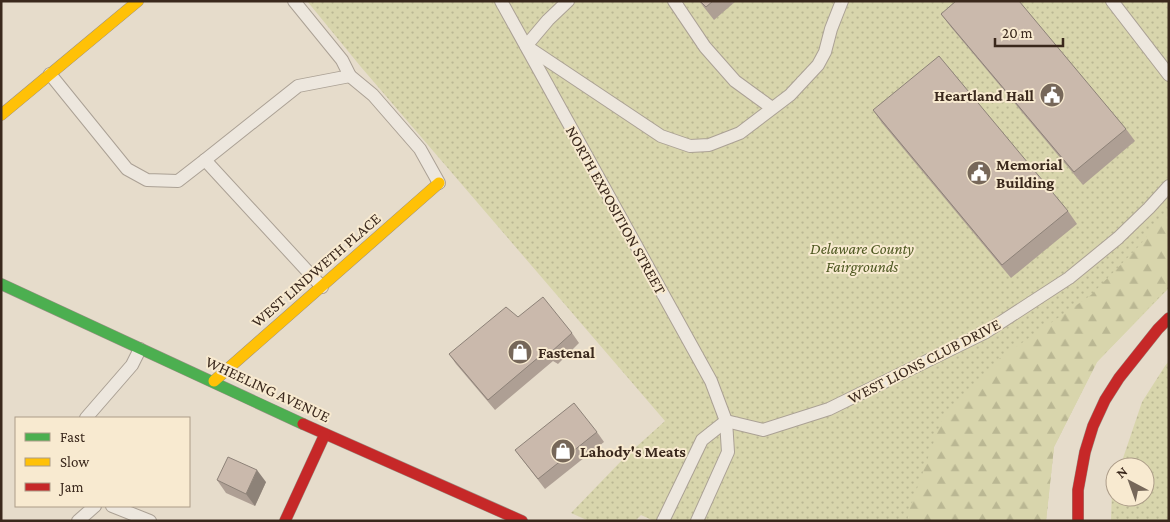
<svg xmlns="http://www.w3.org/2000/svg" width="1170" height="522" viewBox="0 0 1170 522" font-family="'Crimson Pro',serif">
	<defs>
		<pattern id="grass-dots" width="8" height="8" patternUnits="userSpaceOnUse" patternTransform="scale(1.25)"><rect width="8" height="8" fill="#d8d5ac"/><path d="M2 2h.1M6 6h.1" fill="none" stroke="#bab793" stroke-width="1.8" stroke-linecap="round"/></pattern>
		<pattern id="forest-firs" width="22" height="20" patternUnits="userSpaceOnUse" patternTransform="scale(1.25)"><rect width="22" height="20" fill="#d8d5ac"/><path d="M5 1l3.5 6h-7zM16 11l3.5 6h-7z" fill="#bab793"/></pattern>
	</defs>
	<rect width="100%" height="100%" fill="#e6dccb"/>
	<!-- grass -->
	<g fill="url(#grass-dots)">
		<path d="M307 1H1169V288L1097 362 1054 447 1046 521H654L641 515 635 521H589L571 513 626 456 665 421 361 67Z"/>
		<path d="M1169 361V521H1111L1112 490 1115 481V497H1145V467H1120L1142 402 1165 366Z"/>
	</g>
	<!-- forest -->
	<path fill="url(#forest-firs)" d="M1169 209V286L1097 362 1054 447 1046 521H907L910 508 941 422 1000 358 1091 295 1139 246Z"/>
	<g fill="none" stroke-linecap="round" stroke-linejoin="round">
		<defs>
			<g id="lane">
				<path d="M501 1 711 381 726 421 728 452 697 521"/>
				<path d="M568 1 548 20 526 46 661 136 690 146 709 145 740 133 790 95 818 65 825 52 831 29 842 1"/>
				<path d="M674 1 705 47 735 81 772 108"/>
				<path d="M1112 1 1169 75"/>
				<path d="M50 74 127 169 147 180 178 181 205 160 298 86 350 76 342 60 294 1"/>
				<path d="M350 76 373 95 420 149 439 183"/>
				<path d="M205 160 322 287"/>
				<path d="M86 418 132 365 140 349"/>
				<path d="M726 421 763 430 829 409 986 332 1069 278 1118 238 1149 208 1169 186"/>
				<path d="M112 506 150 521"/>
				<path d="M78 521 95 506"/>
				<path d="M663 521 702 440 726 421"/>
			</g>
			<path id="fast" d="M1 284 303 424"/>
			<g id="slow">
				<path d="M1 115 138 1"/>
				<path d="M214 381 439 183"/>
			</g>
			<g id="jam">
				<path d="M303 424 522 521"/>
				<path d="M285 521 325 434"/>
				<path d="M1078 521V490L1085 452 1093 426 1105 400 1119 378 1158 329 1169 318"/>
			</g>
		</defs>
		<!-- lane casing -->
		<use href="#lane" stroke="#aba195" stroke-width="14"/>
		<!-- fast casing -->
		<use href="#fast" stroke="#9a9085" stroke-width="12"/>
		<!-- slow casing -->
		<use href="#slow" stroke="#9a9085" stroke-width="12"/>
		<!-- jam casing -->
		<use href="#jam" stroke="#9a9085" stroke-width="12"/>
		<!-- lane -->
		<use href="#lane" stroke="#ede7de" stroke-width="12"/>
		<!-- fast -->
		<use href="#fast" stroke="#4caf50" stroke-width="11"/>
		<!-- slow -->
		<use href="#slow" stroke="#ffc107" stroke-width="11"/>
		<!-- jam -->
		<use href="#jam" stroke="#c62828" stroke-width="11"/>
	</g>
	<!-- wall -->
	<g fill="#ae9f94">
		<path d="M699 1H736L714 20Z"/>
		<path d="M941 14 1126 129 1135 141 1083 185 950 26Z"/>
		<path d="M873 110 1068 211 1077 224 1011 278 882 123Z"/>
		<path d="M518 317 572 333 579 343 558 364 553 361 495 410 456 364 449 354Z"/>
		<path d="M597 432 604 442 545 489 515 450Z"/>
		<path d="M217 480 266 482 255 506 226 493Z"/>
	</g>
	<!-- shaded-wall -->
	<path fill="#8d8278" d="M257 470 266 482 255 506 246 494Z"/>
	<!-- building -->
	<g fill="#cab9ac" stroke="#8d8278">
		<path d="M700 1H713L706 7Z"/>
		<path d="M956 1H1019L1126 129 1074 172 941 14Z"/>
		<path d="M939 56 1068 211 1002 265 873 110Z"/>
		<path d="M543 297 572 333 550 353 546 351 488 400 449 354 506 307 518 317Z"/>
		<path d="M574 403 597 432 538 479 515 450Z"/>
		<path d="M228 457 257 470 246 494 217 480Z"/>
	</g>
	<!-- icons -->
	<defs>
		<symbol id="civic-disc" viewBox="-11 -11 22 22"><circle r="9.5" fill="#766759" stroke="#f8ead0"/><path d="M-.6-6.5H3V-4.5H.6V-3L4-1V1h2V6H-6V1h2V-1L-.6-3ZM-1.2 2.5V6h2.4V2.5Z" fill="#fff"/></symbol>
		<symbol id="shop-disc" viewBox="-11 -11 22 22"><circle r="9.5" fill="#766759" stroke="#f8ead0"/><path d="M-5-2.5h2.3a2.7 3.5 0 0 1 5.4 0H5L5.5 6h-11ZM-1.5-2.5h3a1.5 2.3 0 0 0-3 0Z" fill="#fff"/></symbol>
	</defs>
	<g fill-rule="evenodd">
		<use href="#civic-disc" x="1038" y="81" width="28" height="28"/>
		<use href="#civic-disc" x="965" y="159" width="28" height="28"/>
		<use href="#shop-disc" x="506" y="338" width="28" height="28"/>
		<use href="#shop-disc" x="549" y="437" width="28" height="28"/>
	</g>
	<g text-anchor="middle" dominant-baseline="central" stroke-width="4" stroke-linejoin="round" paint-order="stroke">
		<!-- poi labels -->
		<g font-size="16" font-weight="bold" fill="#3a281c" stroke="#f8ead0" text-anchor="start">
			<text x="1034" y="95" text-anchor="end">Heartland Hall</text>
			<text x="996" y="164">Memorial<tspan x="996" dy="18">Building</tspan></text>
			<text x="538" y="352">Fastenal</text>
			<text x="580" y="451">Lahody's Meats</text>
		</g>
		<!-- street labels -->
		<g font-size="16" fill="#3a281c" stroke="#f8ead0">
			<text transform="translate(616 210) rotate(61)">NORTH EXPOSITION STREET</text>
			<text transform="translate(316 270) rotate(-41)">WEST LINDWETH PLACE</text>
			<text transform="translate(924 361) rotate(-27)">WEST LIONS CLUB DRIVE</text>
			<text transform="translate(268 389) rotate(25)">WHEELING AVENUE</text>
		</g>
		<!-- park labels -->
		<g font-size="16" font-style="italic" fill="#4e5821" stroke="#f8ead0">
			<text x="862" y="248">Delaware County<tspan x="862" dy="18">Fairgrounds</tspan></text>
		</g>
	</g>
	<!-- border -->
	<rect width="1170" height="522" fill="none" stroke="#3a281c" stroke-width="5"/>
	<!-- legend -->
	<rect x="15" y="417" width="175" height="90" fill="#f8ead0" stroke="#ac9c88"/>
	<rect x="25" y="433" width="25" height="8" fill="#4caf50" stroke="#ac9c88"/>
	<text x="60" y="442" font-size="15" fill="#3a281c">Fast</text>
	<rect x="25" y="458" width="25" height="8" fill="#ffc107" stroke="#ac9c88"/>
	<text x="60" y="467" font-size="15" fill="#3a281c">Slow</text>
	<rect x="25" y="483" width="25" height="8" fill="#c62828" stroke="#ac9c88"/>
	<text x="60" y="492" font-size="15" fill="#3a281c">Jam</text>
	<!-- north arrow -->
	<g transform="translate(1130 482) rotate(319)"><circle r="24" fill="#f8ead0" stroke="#ac9c88"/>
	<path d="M0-4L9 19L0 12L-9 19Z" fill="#766759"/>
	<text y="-8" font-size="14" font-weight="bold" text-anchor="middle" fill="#3a281c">N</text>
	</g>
	<!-- scale -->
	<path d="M995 38v8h68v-8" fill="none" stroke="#3a281c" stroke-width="2.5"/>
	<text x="1002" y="38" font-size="15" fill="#3a281c" stroke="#f8ead0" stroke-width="4" paint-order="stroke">20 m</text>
</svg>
